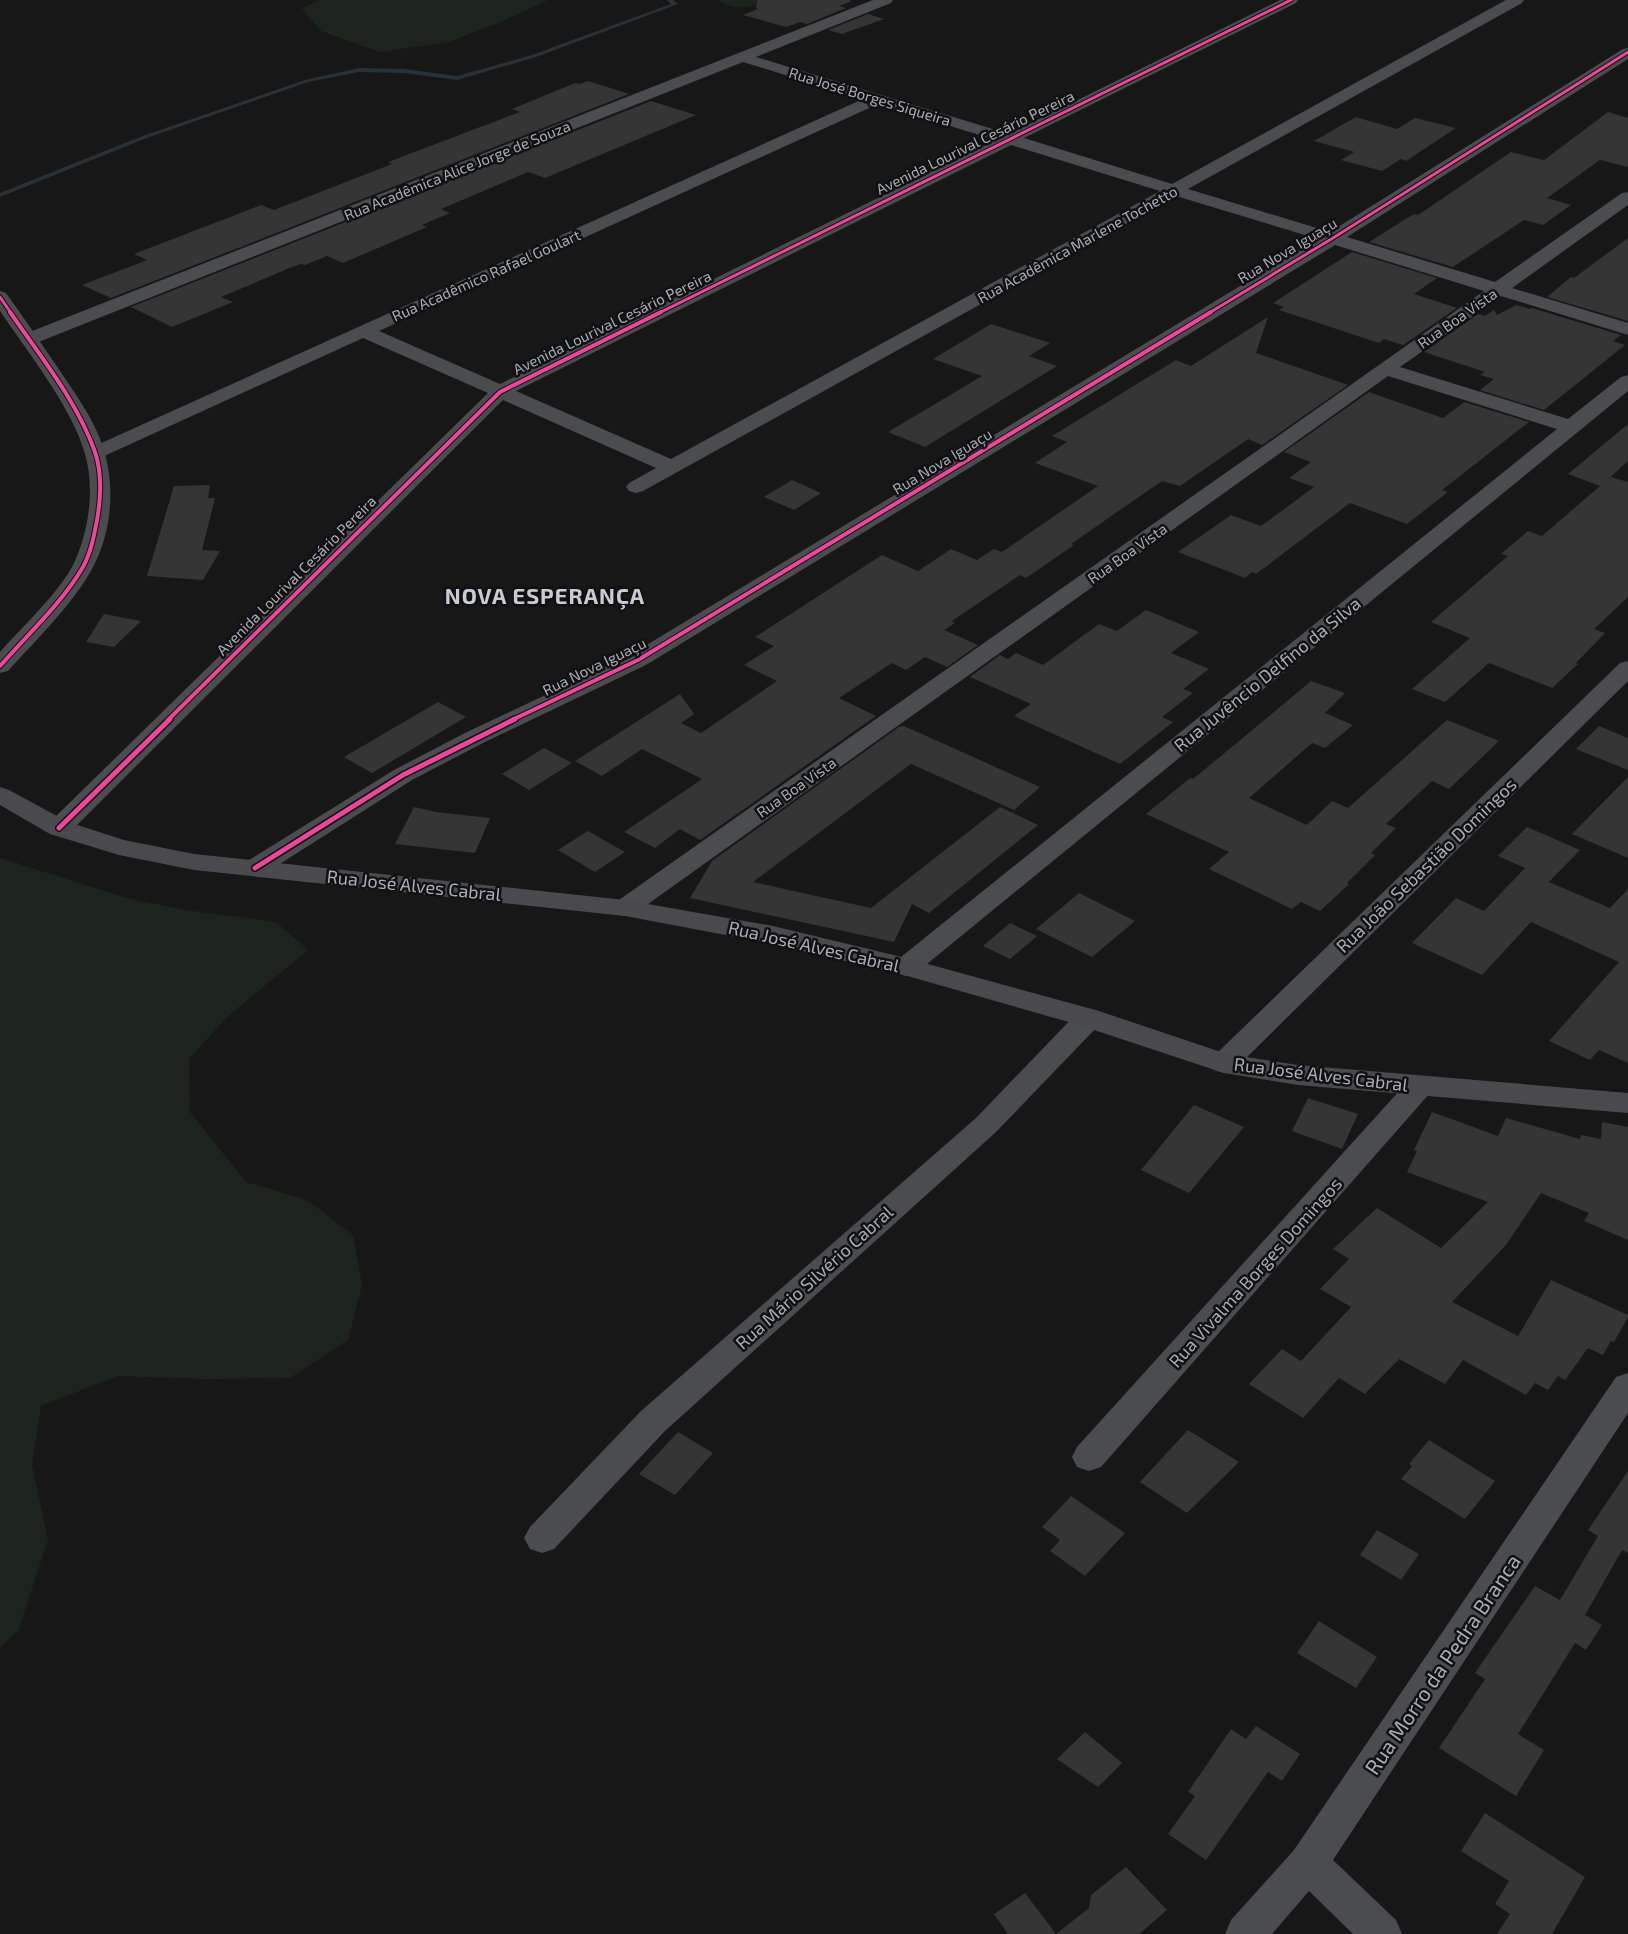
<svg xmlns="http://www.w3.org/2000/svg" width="1628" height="1934" viewBox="0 0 1628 1934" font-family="'Exo 2',sans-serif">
	<rect width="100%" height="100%" fill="#171717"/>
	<!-- green -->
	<g fill="#1d241e">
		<path d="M318 0H548L499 23 448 42 380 52 321 31 302 9Z"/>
		<path d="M717 0H767C745 9 738 11 717 0Z"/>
		<path d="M0 858 127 898 185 910 276 922 308 950 226 1018 189 1059 190 1112 246 1182 307 1200 353 1235 362 1285 348 1340 290 1378 204 1379 117 1376 41 1406 32 1465 48 1540 18 1631 0 1647Z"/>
	</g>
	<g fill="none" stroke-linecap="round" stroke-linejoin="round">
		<!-- stream -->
		<path fill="#2a3239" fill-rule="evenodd" d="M667 0H673L678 4 536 57 457 80 404 73 359 72 308 82 144 139 0 197V193L140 137 305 80 359 68 404 69 457 76 532 55 671 4Z"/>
	</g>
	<!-- building -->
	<g fill="#353536">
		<path d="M758 0H850V2L839 6 846 8 807 24 800 22 786 27 743 15 758 9 756 8Z"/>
		<path d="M868 14 884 19 842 34 828 30Z"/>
		<path d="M588 81 629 94 111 298 82 285 147 260 134 254 261 205 274 210 392 164 388 162 520 112 512 109 575 83 580 84Z"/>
		<path d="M651 101 696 115 545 178 528 172 441 209 450 213 422 225 427 227 343 263 327 256 305 265 301 264 292 267 221 297 233 302 172 327 131 307Z"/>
		<path d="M1608 112 1628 118V167L1600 160 1547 198 1571 205 1543 225 1524 220 1453 267 1369 242 1414 214 1418 215 1511 152 1544 160Z"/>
		<path d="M1356 117 1397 129 1415 118 1456 128 1406 161 1401 159 1382 171 1341 160 1354 152 1314 141Z"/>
		<path d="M1628 238V321L1547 297 1571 277 1574 278Z"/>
		<path d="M1352 252 1437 278 1414 294 1457 308 1403 345 1384 339 1379 343 1279 310 1284 307 1273 303Z"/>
		<path d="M1516 305 1530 309 1532 308 1621 335 1613 341 1625 345 1544 410 1480 390 1494 379 1480 375 1485 372 1424 352 1478 314 1485 316 1494 310 1497 315Z"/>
		<path d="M1268 317 1256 353 1348 385 1262 445 1248 439 1180 486 1162 481 1071 544 1074 545 1026 578 1020 575 952 621 955 623 944 630 978 645 947 667 925 657 906 670 892 663 839 698 876 716 700 840 680 829 655 848 624 832 702 779 642 749 602 776 575 761 680 694 694 714 681 723 701 733 777 681 744 665 774 646 755 637 882 555 918 571 951 549 977 560 994 549 1002 552 1098 486 1035 463 1067 442 1052 436 1176 360 1191 366Z"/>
		<path d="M991 324 1050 343 1029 356 1057 366 925 447 888 432 982 376 933 359Z"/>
		<path d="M1369 392 1443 418 1464 402 1529 422 1442 490 1448 492 1407 524 1350 503 1256 574 1252 572 1245 578 1178 552 1231 515 1261 526 1314 487 1289 478 1311 462 1284 452Z"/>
		<path d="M1628 424V461L1606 481 1611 477 1628 482V597L1594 629 1605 633 1576 663 1578 664 1552 688 1489 663 1445 702 1412 689 1470 638 1431 622 1508 556 1501 554 1528 531 1542 536 1600 486 1568 474Z"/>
		<path d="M792 480 821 493 794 510 764 497Z"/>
		<path d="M210 485 208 498H215L202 550 220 551 203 580 147 576 174 486Z"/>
		<path d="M1146 610 1199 632 1171 653 1209 669 1183 689 1193 693 1162 717 1173 722 1120 764 1014 716 1031 704 970 677 1000 655 1008 659 1016 653 1043 665 1099 624 1117 631Z"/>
		<path d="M104 614 141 621 114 647 86 642Z"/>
		<path d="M1311 681 1345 693 1325 713 1353 725 1325 748 1312 743 1249 798 1307 825 1332 801 1348 808 1447 720 1499 741 1449 789 1432 781 1386 824 1396 828 1371 853 1375 855 1347 883 1349 884 1320 911 1301 902 1292 909 1209 869 1229 852 1146 814 1190 778 1193 779 1233 746Z"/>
		<path d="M438 702 466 717 372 773 344 757Z"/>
		<path d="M904 726 1040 787 1014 810 911 764 753 882 871 908 1000 807 1038 825 929 913 912 904 894 942 690 898 712 861 899 727Z"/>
		<path d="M1599 726 1628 738V770L1576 749Z"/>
		<path d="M544 748 572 763 529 790 502 774Z"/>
		<path d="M1628 777V858L1572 834Z"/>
		<path d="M414 807 436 812 490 818 475 853 395 844Z"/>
		<path d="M1527 827 1580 850 1549 882 1610 908 1628 889V1063L1599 1050 1590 1060 1549 1041 1619 962 1531 922 1482 975 1412 943 1456 898 1484 911 1525 868 1498 856Z"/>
		<path d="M588 831 625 852 595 872 558 850Z"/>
		<path d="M1079 893 1135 921 1092 957 1036 929Z"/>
		<path d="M1010 923 1037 936 1010 959 983 946Z"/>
		<path d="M1308 1098 1358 1114 1342 1149 1292 1131Z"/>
		<path d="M1194 1105 1244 1127 1189 1193 1141 1170Z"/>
		<path d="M1432 1112 1498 1136 1506 1118 1580 1139 1581 1135 1601 1139 1602 1122 1628 1127V1240L1584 1221 1589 1213 1541 1193 1506 1245 1452 1302 1518 1336 1551 1280 1628 1315V1317L1614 1342 1611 1341 1603 1355 1588 1348 1565 1380 1558 1376 1548 1390 1535 1383 1526 1395 1463 1360 1445 1384 1399 1359 1365 1394 1339 1378 1303 1418 1249 1384 1282 1349 1301 1361 1351 1307 1320 1289 1349 1259 1333 1249 1377 1208 1441 1248 1488 1202 1407 1172 1417 1151 1414 1150Z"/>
		<path d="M1188 1430 1239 1462 1187 1513 1140 1482Z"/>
		<path d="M678 1432 713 1453 675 1495 639 1474Z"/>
		<path d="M1429 1440 1495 1481 1465 1519 1401 1479 1412 1466 1409 1464Z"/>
		<path d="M1628 1471V1553L1622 1550 1585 1615 1602 1625 1586 1650 1575 1643 1518 1734 1544 1750 1516 1796 1439 1748 1485 1679 1475 1673 1535 1586 1560 1600 1598 1536 1588 1530Z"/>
		<path d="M1071 1496 1125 1533 1085 1576 1050 1551 1060 1540 1042 1527Z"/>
		<path d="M1377 1530 1419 1554 1401 1580 1360 1555Z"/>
		<path d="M1319 1621 1377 1657 1356 1688 1297 1653Z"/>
		<path d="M1256 1726 1300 1754 1282 1781 1268 1772 1206 1860 1168 1834 1195 1796 1188 1792 1231 1729 1246 1739Z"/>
		<path d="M1085 1732 1122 1763 1098 1787 1057 1759Z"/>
		<path d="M1485 1813 1585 1877 1552 1934H1497L1510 1914 1495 1904 1509 1881 1461 1851Z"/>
		<path d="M1126 1867 1167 1910 1139 1934H1056L1089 1908 1091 1895Z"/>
		<path d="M1025 1893 1056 1934H1008L994 1914Z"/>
	</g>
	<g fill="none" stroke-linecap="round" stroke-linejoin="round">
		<!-- minor -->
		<g fill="#4b4c50" fill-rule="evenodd">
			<path d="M873 0H893L891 3 756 57 1009 134 1280 0H1298L1296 3 1024 138 1172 184 1506 0H1524L1522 3 1188 189 1330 232 1623 49 1628 48V59L1347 237 1495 282 1622 193 1628 192V205L1512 288 1628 323V335L1501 296 1400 367 1568 419 1621 377 1628 375V391L916 973 906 976 896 973 892 967 896 961 1557 429 1388 376 634 914 625 916 616 914 612 908 616 902 1484 291 1335 245 646 665 483 743 412 780 264 874 255 876 246 874 242 868 246 862 394 770 465 733 630 655 1318 239 1176 196 643 491 636 493 629 491 626 487 629 483 656 468 503 400 68 834 59 836 50 834 46 828 50 822 488 393 363 338 102 457 95 459 88 457 85 453 88 449 863 99 743 62 36 343 29 345 22 343 20 339 22 335ZM878 104 996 140 500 384 379 331ZM1011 145 1160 191 671 459 516 391Z"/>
			<path d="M1628 661V681L1234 1070 1224 1073 1214 1070 1210 1063 1214 1056 1620 663Z"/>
			<path d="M1089 1009 1099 1011 1103 1018 1099 1025 996 1132 665 1431 554 1549 542 1553 530 1549 524 1538 530 1527 641 1411 976 1118 1079 1011Z"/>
			<path d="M1420 1076 1430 1079 1435 1086 1430 1093 1101 1467 1089 1471 1077 1467 1072 1457 1077 1447 1410 1079Z"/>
			<path d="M1628 1373V1413L1333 1860 1396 1920 1402 1934H1353L1309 1891 1272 1934H1225L1231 1920 1294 1850 1616 1377Z"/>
		</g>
		<!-- tertiary -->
		<path fill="#4b4c50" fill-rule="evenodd" d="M0 291 6 293C24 318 41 343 58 368 76 395 97 423 105 454 115 490 111 532 94 565 77 600 35 641 8 671L0 673V652C22 627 58 594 73 565 89 532 95 489 85 454 73 409 27 351 0 311Z"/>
		<!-- secondary -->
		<path fill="#4a4a4e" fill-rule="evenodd" d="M0 787 9 790 68 822 124 840 194 854 625 900 773 926 906 958 1099 1011 1227 1054 1298 1065 1628 1093V1113L1298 1085 1224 1073 1079 1025 904 975 773 944 625 916 194 870 119 855 50 834 0 805Z"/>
		<defs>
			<g id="cycleway-far2">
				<path d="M0 297 11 313"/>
				<path d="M659 313 1291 0"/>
				<path d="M1209 313 1333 238 1628 52"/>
			</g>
			<g id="cycleway-far1">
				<path d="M0 666C28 634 62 603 83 567 91 552 94 536 97 520 101 498 102 473 95 452 77 401 40 356 10 312"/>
				<path d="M168 720 500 392 661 312"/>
				<path d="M512 720 638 660 1211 312"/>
			</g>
			<g id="cycleway">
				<path d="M59 828 170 719"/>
				<path d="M255 868 403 775 515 719"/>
			</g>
		</defs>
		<!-- cycleway-far2 casing -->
		<use href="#cycleway-far2" stroke="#111113" stroke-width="5"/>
		<!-- cycleway-far1 casing -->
		<use href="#cycleway-far1" stroke="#111113" stroke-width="6"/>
		<!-- cycleway casing -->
		<use href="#cycleway" stroke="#111113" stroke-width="8"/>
		<!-- cycleway-far2 -->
		<use href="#cycleway-far2" stroke="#ed469a" stroke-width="3"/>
		<!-- cycleway-far1 -->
		<use href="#cycleway-far1" stroke="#ed469a" stroke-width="4"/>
		<!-- cycleway -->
		<use href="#cycleway" stroke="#ed469a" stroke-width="5"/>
	</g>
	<g text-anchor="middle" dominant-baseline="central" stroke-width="5" stroke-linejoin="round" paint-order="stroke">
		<!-- far-street labels -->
		<g font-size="15" fill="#a8adb8" stroke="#111113">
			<text transform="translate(870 96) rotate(17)">Rua José Borges Siqueira</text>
			<text transform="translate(975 142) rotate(-26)">Avenida Lourival Cesário Pereira</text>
			<text transform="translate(457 170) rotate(-22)">Rua Acadêmica Alice Jorge de Souza</text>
			<text transform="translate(1077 244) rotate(-29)">Rua Acadêmica Marlene Tochetto</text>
			<text transform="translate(1287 250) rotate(-31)">Rua Nova Iguaçu</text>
			<text transform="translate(486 275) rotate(-24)">Rua Acadêmico Rafael Goulart</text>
			<text transform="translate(1457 318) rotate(-35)">Rua Boa Vista</text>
			<text transform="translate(612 322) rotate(-26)">Avenida Lourival Cesário Pereira</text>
			<text transform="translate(942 461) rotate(-31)">Rua Nova Iguaçu</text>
			<text transform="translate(1127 553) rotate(-35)">Rua Boa Vista</text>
			<text transform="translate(296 575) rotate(-45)">Avenida Lourival Cesário Pereira</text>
			<text transform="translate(594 666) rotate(-26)">Rua Nova Iguaçu</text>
			<text transform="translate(796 787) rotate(-35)">Rua Boa Vista</text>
		</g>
		<!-- street labels -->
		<g font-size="18" fill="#a8adb8" stroke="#111113">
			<text transform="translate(1267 674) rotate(-39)">Rua Juvêncio Delfino da Silva</text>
			<text transform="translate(1426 865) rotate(-44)">Rua João Sebastião Domingos</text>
			<text transform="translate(414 885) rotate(6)">Rua José Alves Cabral</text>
			<text transform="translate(814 946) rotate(13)">Rua José Alves Cabral</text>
			<text transform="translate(1321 1074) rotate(7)">Rua José Alves Cabral</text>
			<text transform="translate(1255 1272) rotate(-48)">Rua Vivalma Borges Domingos</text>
			<text transform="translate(814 1277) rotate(-42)">Rua Mário Silvério Cabral</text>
		</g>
		<!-- near-street labels -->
		<g font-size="21" fill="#a8adb8" stroke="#111113">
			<text transform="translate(1442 1664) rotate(-56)">Rua Morro da Pedra Branca</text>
		</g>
		<!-- district labels -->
		<g font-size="22" font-weight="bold" letter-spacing="1" fill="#c9ccd4" stroke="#111113">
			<text x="545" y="595">NOVA ESPERANÇA</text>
		</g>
	</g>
</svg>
